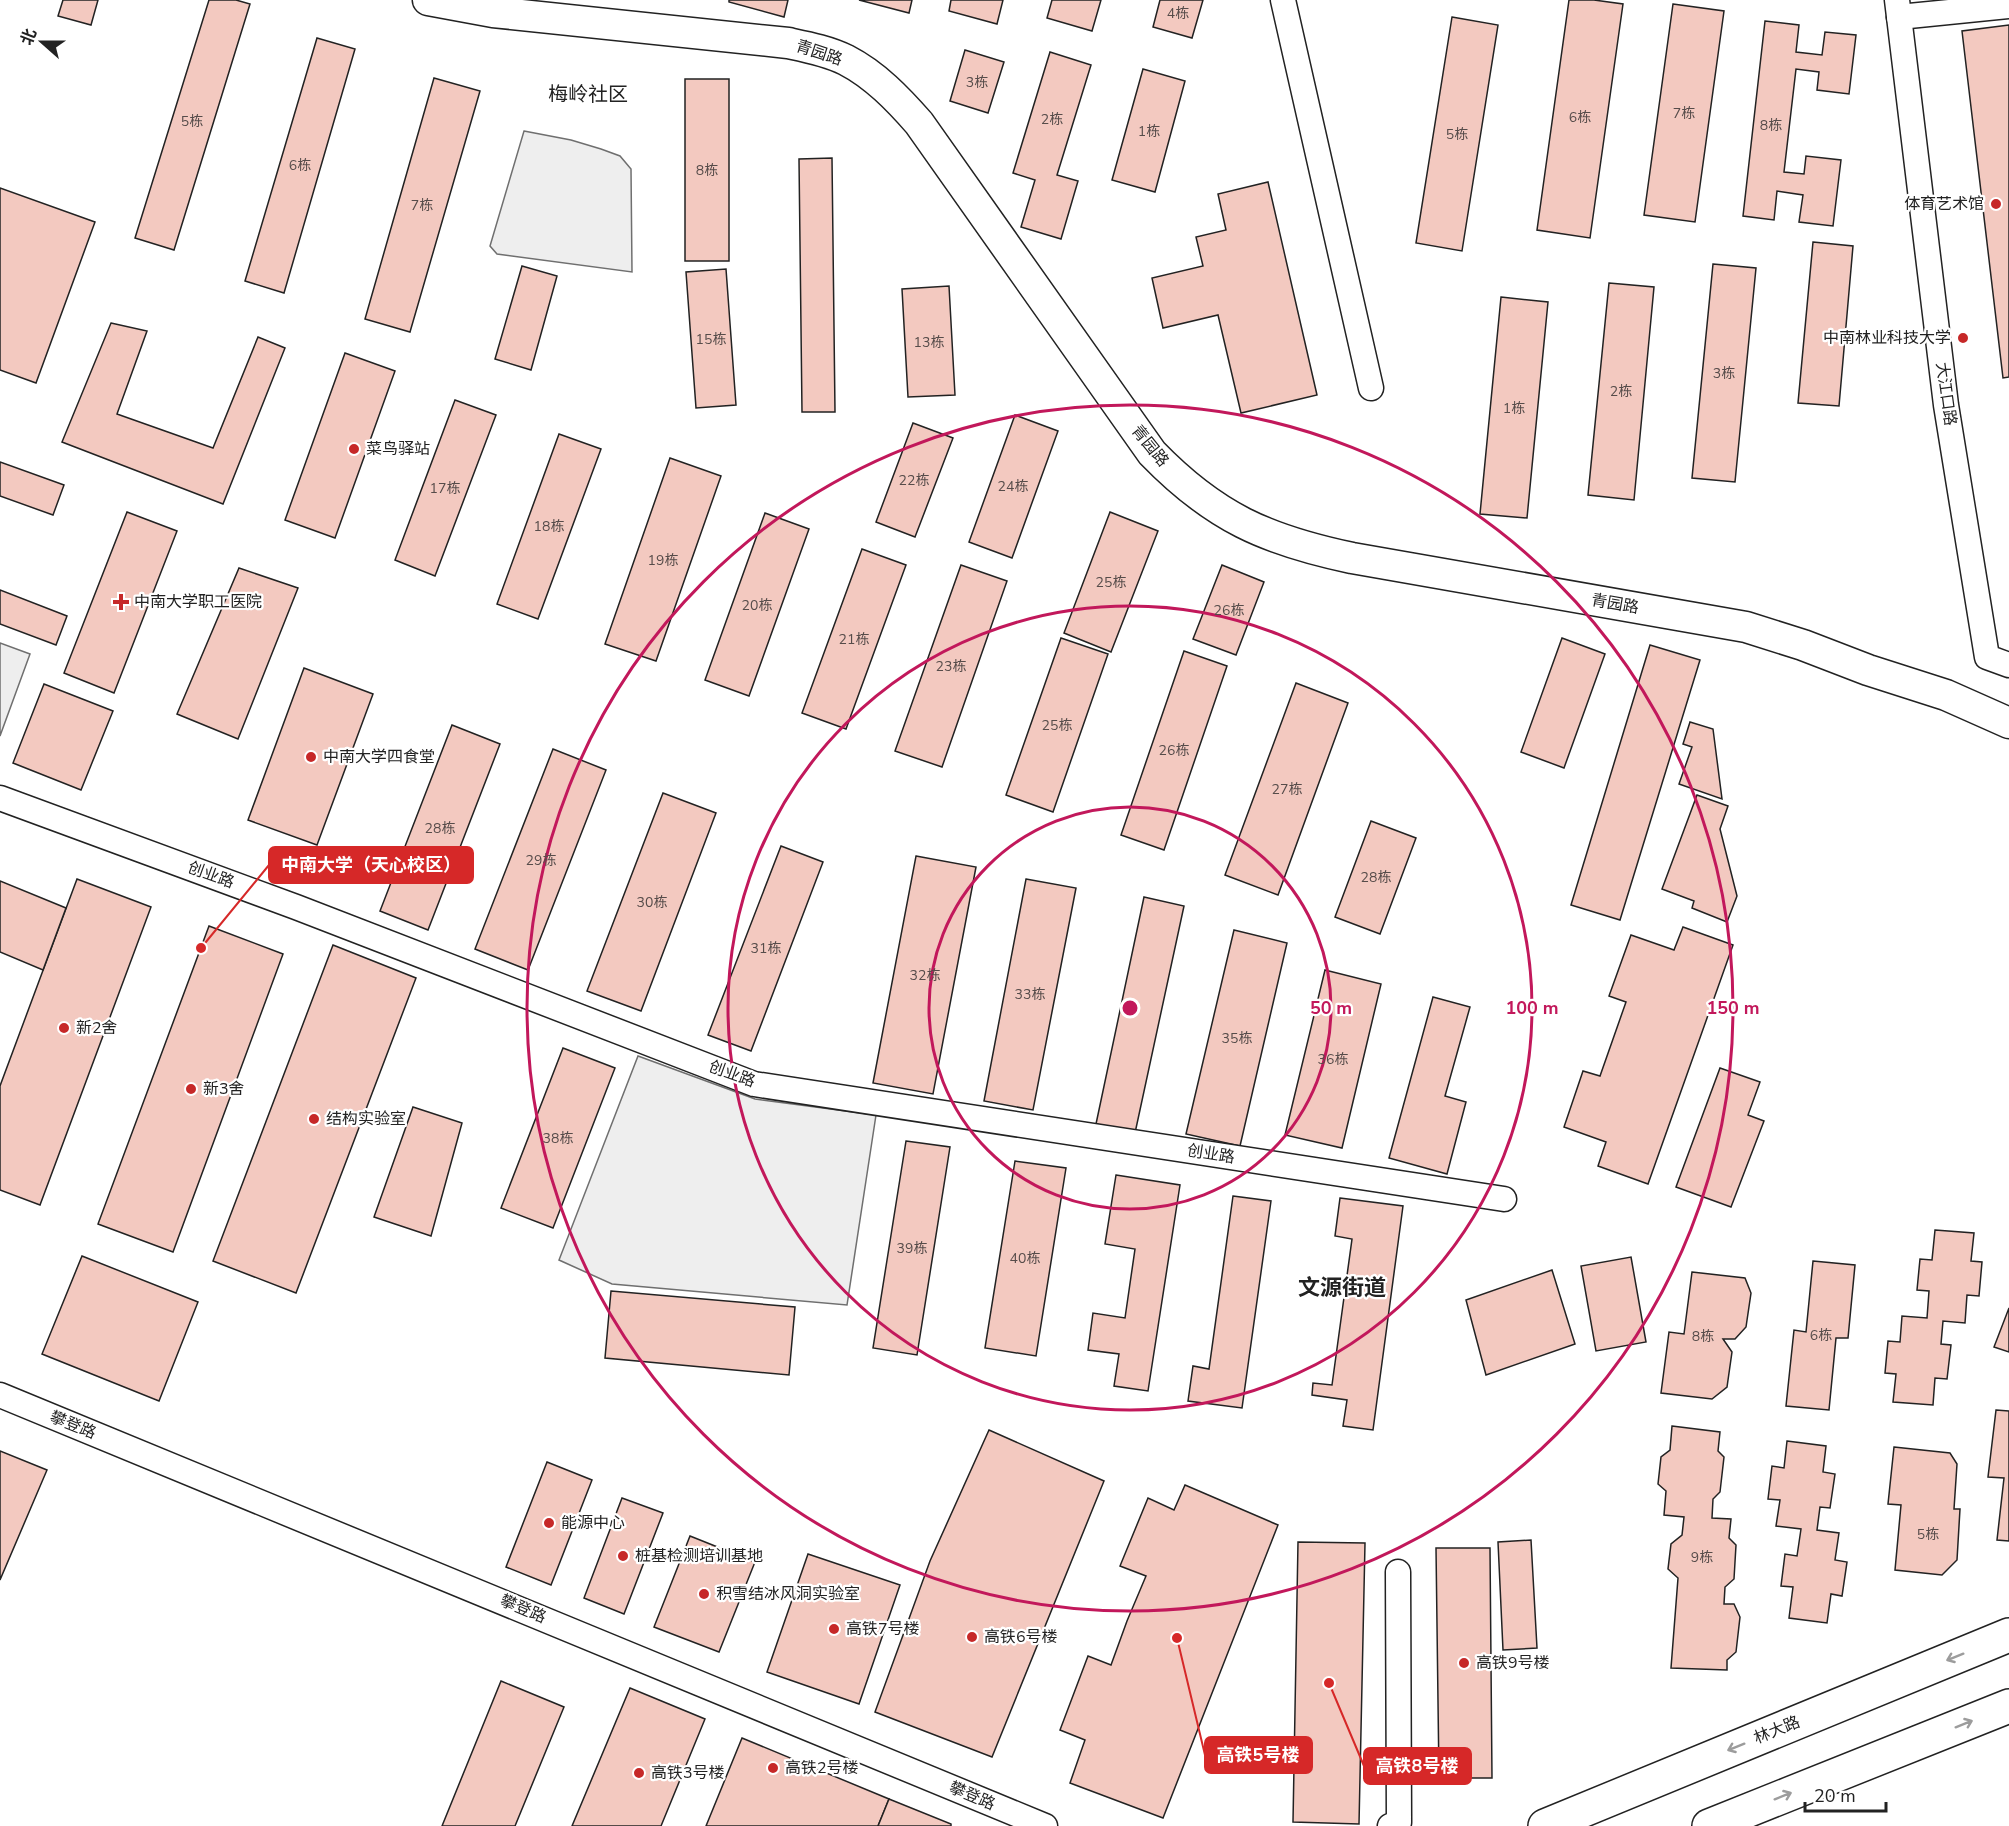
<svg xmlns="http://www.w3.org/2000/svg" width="2009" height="1826" viewBox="0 0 2009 1826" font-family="'Nunito Sans','Noto Sans SC',sans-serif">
	<rect width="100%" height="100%" fill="#fff"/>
	<!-- green -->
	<g fill="#eee" stroke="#6f6f6f" stroke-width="1.5">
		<path d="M524 131 571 140 601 149 620 156 631 169 632 272 497 254 490 246Z"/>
		<path d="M0 643 30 654 0 736Z"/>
		<path d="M638 1056 755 1099 876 1115 847 1305 612 1284 559 1260Z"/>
	</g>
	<!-- building -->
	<g fill="#f3c9c0" stroke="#222" stroke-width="1.5">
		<path d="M63 0H98L91 25 58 16Z"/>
		<path d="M209 0H236L250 4 174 250 135 238Z"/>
		<path d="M729 0H788L784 17 729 2Z"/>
		<path d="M859 0H912L909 13Z"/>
		<path d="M951 0H1003L997 24 949 11Z"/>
		<path d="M1052 0H1101L1092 31 1047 18Z"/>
		<path d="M1160 0H1203L1192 38 1153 27Z"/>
		<path d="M1569 0H1594L1623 4 1590 238 1537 230Z"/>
		<path d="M1673 4 1724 11 1695 222 1644 215Z"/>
		<path d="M1452 17 1498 25 1462 251 1416 243Z"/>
		<path d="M1765 21 1799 25 1796 52 1822 55 1825 32 1856 35 1849 94 1817 90 1819 72 1796 69 1784 172 1804 174 1806 156 1841 160 1833 226 1799 222 1803 195 1777 191 1774 220 1743 216Z"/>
		<path d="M2009 25V377L2003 378 1962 31Z"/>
		<path d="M317 38 355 49 284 293 245 281Z"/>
		<path d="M965 50 1004 62 988 113 950 101Z"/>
		<path d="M1050 52 1091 65 1057 175 1078 181 1061 239 1021 227 1035 180 1013 173Z"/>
		<path d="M1143 69 1185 81 1155 192 1112 180Z"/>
		<path d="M434 78 480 91 410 332 365 319Z"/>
		<rect x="685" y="79" width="44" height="182"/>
		<path d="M832 158 835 412H802L799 159Z"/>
		<path d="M1268 182 1317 395 1241 413 1218 315 1163 328 1152 278 1203 266 1196 237 1226 230 1218 194Z"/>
		<path d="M0 188 95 222 36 383 0 370Z"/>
		<path d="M1813 242 1853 246 1839 406 1798 403Z"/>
		<path d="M1713 264 1756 268 1735 482 1692 478Z"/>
		<path d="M522 266 557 276 531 370 495 359Z"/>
		<path d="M726 269 736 405 696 408 686 272Z"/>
		<path d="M1609 283 1654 287 1634 500 1588 495Z"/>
		<path d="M949 286 955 395 908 397 902 289Z"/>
		<path d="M1501 297 1548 302 1527 518 1480 514Z"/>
		<path d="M111 323 147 331 117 414 213 448 258 337 285 348 223 504 62 442Z"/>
		<path d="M345 353 395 371 335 538 285 520Z"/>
		<path d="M455 400 496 415 435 576 395 560Z"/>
		<path d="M1015 415 1058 431 1012 558 969 542Z"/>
		<path d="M913 423 953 438 915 537 876 522Z"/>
		<path d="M559 434 601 449 538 619 497 604Z"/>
		<path d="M670 458 721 476 656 661 605 644Z"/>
		<path d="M0 462 64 485 53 515 0 496Z"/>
		<path d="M127 512 177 531 114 693 64 673Z"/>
		<path d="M1110 512 1158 531 1111 652 1064 633Z"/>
		<path d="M765 513 809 529 749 696 705 680Z"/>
		<path d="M862 549 906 565 846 729 802 713Z"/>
		<path d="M961 565 1007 581 942 767 895 751Z"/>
		<path d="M1222 565 1264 582 1236 655 1193 639Z"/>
		<path d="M239 568 298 588 238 739 177 714Z"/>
		<path d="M0 590 67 616 56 645 0 624Z"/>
		<path d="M1061 638 1108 654 1053 812 1006 795Z"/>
		<path d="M1562 638 1605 654 1564 768 1521 752Z"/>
		<path d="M1650 645 1700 660 1620 920 1571 905Z"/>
		<path d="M1184 651 1227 666 1164 850 1121 835Z"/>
		<path d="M304 668 373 694 317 845 248 820Z"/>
		<path d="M1296 683 1348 703 1278 895 1225 875Z"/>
		<path d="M44 684 113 711 81 790 13 763Z"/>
		<path d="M1690 722 1713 729 1722 799 1679 784 1692 747 1683 744Z"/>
		<path d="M452 725 500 744 428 930 380 911Z"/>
		<path d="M553 749 606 770 528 970 475 949Z"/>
		<path d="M663 793 716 813 641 1011 587 991Z"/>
		<path d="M1697 795 1728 806 1720 829 1737 896 1727 922 1692 908 1694 901 1662 889Z"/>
		<path d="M1371 821 1416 838 1380 934 1335 917Z"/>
		<path d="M781 846 823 862 751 1051 708 1035Z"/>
		<path d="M916 856 976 867 933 1094 873 1083Z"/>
		<path d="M77 879 151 907 40 1205 0 1190V1086Z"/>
		<path d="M1026 879 1076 888 1033 1110 984 1101Z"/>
		<path d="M0 881 66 908 43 970 0 952Z"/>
		<path d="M1144 897 1184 906 1135 1133 1096 1124Z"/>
		<path d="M209 926 283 954 173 1252 98 1224Z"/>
		<path d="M1683 927 1733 945 1648 1184 1598 1166 1606 1142 1564 1127 1583 1071 1600 1076 1626 1002 1609 996 1631 935 1674 950Z"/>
		<path d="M1234 930 1287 943 1240 1146 1186 1134Z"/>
		<path d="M333 945 416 978 296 1293 213 1261Z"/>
		<path d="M1325 970 1381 984 1342 1148 1285 1135Z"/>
		<path d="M1433 997 1470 1007 1445 1096 1466 1102 1447 1174 1389 1158Z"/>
		<path d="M563 1048 615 1068 553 1228 501 1208Z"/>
		<path d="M1720 1068 1760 1082 1748 1115 1764 1121 1731 1207 1676 1187Z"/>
		<path d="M413 1107 462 1123 431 1236 374 1217Z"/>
		<path d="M906 1141 950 1147 917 1355 873 1348Z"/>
		<path d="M1015 1161 1066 1168 1036 1356 985 1348Z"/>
		<path d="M1116 1175 1180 1185 1148 1391 1114 1386 1119 1354 1088 1350 1093 1313 1125 1318 1135 1249 1105 1244Z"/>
		<path d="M1233 1196 1271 1201 1242 1408 1188 1401 1193 1366 1209 1369Z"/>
		<path d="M1340 1198 1403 1206 1373 1430 1343 1426 1347 1400 1312 1395 1313 1383 1332 1385 1352 1239 1335 1236Z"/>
		<path d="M1935 1230 1974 1233 1971 1261 1982 1262 1979 1296 1967 1295 1965 1323 1943 1321 1941 1344 1951 1345 1947 1379 1935 1378 1933 1405 1893 1402 1896 1374 1885 1373 1888 1341 1900 1342 1902 1316 1927 1318 1929 1291 1917 1290 1920 1259 1932 1260Z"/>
		<path d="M82 1256 198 1302 159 1401 42 1354Z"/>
		<path d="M1631 1257 1646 1342 1596 1351 1581 1266Z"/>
		<path d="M1813 1261 1855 1265 1848 1338H1836L1829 1410 1786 1406 1794 1330 1806 1332Z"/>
		<path d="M1552 1270 1575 1344 1486 1375 1466 1300Z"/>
		<path d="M1692 1272 1745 1278 1751 1293 1746 1327 1735 1339H1723L1732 1352 1727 1387 1712 1399 1661 1393 1669 1332 1684 1334Z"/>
		<path d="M611 1291 795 1307 789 1375 605 1358Z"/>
		<path d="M2009 1308V1352L1994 1347Z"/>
		<path d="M1996 1410 2009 1411V1541L1997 1540 2004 1478 1988 1477Z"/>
		<path d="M1672 1426 1720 1432 1718 1451 1724 1457 1720 1492 1713 1499 1712 1518 1731 1519 1729 1538 1736 1545 1734 1579 1725 1587 1724 1604H1734L1740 1617 1736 1652 1727 1660V1670L1671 1668 1678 1578 1668 1569 1671 1544 1682 1535 1684 1517 1664 1515 1666 1491 1658 1484 1661 1457 1670 1450Z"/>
		<path d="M989 1430 1104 1481 992 1757 875 1712 930 1561Z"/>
		<path d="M1787 1441 1826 1446 1823 1472 1835 1474 1830 1508 1820 1507 1817 1530 1839 1533 1835 1560 1847 1562 1842 1596 1831 1594 1827 1623 1789 1618 1793 1587 1781 1586 1785 1554 1797 1556 1801 1529 1776 1526 1780 1500 1768 1499 1772 1466 1784 1468Z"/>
		<path d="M1894 1447 1950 1453 1957 1464 1954 1509H1960L1957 1560 1942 1575 1895 1570 1901 1505 1888 1504Z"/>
		<path d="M0 1451 47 1470 0 1580Z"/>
		<path d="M547 1462 592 1480 551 1585 506 1567Z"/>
		<path d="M1185 1485 1278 1525 1163 1818 1070 1783 1085 1740 1060 1730 1088 1656 1111 1665 1127 1621 1146 1576 1120 1566 1148 1498 1174 1510Z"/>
		<path d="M622 1498 663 1513 624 1614 584 1598Z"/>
		<path d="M690 1536 755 1562 719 1652 654 1627Z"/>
		<path d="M1531 1540 1537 1648 1503 1650 1498 1542Z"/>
		<path d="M1298 1542 1365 1543 1359 1824 1293 1822Z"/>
		<path d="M1436 1548H1490L1492 1778H1439Z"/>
		<path d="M808 1554 900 1585 859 1704 767 1672Z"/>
		<path d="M501 1681 564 1707 515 1826H442Z"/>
		<path d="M630 1688 705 1719 661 1826H572Z"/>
		<path d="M742 1738 889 1799 878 1826H706Z"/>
		<path d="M889 1799 951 1824V1826H878Z"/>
	</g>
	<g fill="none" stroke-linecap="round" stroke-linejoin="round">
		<defs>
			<g id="minor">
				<path d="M1283 0 1371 388"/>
				<path d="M1897 0 1946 405 1987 657 2009 665"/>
				<path d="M1899 17 2009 6"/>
				<path d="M0 798 296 907 754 1084 1504 1199"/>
				<path d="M0 1395 1045 1826"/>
				<path d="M1390 1826 1399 1822 1398 1572"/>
			</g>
			<path id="tertiary" d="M428 0 493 12 788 43C807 47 828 51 846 60 875 75 898 99 919 123L1152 453C1214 517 1266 540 1352 558L1746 627 1803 645 1868 670 1946 695 2009 723"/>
			<g id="secondary">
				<path d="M1545 1826 2009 1635"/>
				<path d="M1709 1826 2009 1706"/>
			</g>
		</defs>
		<!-- minor casing -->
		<use href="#minor" stroke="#222" stroke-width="27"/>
		<!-- tertiary casing -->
		<use href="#tertiary" stroke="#222" stroke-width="33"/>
		<!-- secondary casing -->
		<use href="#secondary" stroke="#222" stroke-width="36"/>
		<!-- minor -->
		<use href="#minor" stroke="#fff" stroke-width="24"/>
		<!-- tertiary -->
		<use href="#tertiary" stroke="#fff" stroke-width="30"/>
		<!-- secondary -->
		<use href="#secondary" stroke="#fff" stroke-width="33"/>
	</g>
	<!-- one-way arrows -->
	<defs><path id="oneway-shaft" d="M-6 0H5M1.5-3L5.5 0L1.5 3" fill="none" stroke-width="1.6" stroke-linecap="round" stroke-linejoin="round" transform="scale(1.5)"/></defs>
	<g stroke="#9c9c9c">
		<use href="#oneway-shaft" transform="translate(1955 1657) rotate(158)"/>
		<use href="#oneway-shaft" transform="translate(1964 1724) rotate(-22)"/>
		<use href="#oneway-shaft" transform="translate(1736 1747) rotate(158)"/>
		<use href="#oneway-shaft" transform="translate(1783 1796) rotate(-22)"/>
	</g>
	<!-- distance rings -->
	<g fill="none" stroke="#c2185b" stroke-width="3">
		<circle cx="1130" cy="1008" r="201"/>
		<circle cx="1130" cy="1008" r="402"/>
		<circle cx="1130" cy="1008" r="603"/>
	</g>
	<!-- markers -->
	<g fill="#c62828" stroke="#fff" stroke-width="2">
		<circle cx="1996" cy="204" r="6"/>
		<circle cx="1963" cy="338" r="6"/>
		<circle cx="354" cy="449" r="6"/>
		<path d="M118 593h6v6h6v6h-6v6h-6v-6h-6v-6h6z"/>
		<circle cx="311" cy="757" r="6"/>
		<circle cx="64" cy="1028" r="6"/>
		<circle cx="191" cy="1089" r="6"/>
		<circle cx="314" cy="1119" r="6"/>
		<circle cx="549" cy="1523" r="6"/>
		<circle cx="623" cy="1556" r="6"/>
		<circle cx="704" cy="1594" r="6"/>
		<circle cx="834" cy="1629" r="6"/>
		<circle cx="972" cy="1637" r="6"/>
		<circle cx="1464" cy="1663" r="6"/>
		<circle cx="773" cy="1768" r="6"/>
		<circle cx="639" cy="1773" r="6"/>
	</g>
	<g text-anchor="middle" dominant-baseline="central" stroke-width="4.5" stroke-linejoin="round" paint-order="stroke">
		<!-- number labels -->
		<g font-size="14" fill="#564c4a">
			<text x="1178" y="13">4栋</text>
			<text x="977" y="82">3栋</text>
			<text x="1684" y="113">7栋</text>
			<text x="1580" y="117">6栋</text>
			<text x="1052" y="119">2栋</text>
			<text x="192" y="121">5栋</text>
			<text x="1771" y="125">8栋</text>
			<text x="1149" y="131">1栋</text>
			<text x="1457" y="134">5栋</text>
			<text x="300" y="165">6栋</text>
			<text x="707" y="170">8栋</text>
			<text x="422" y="205">7栋</text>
			<text x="711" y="339">15栋</text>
			<text x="929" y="342">13栋</text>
			<text x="1724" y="373">3栋</text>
			<text x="1621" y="391">2栋</text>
			<text x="1514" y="408">1栋</text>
			<text x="914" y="480">22栋</text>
			<text x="1013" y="486">24栋</text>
			<text x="445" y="488">17栋</text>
			<text x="549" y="526">18栋</text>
			<text x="663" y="560">19栋</text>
			<text x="1111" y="582">25栋</text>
			<text x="757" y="605">20栋</text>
			<text x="1229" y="610">26栋</text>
			<text x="854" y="639">21栋</text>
			<text x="951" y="666">23栋</text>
			<text x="1057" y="725">25栋</text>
			<text x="1174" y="750">26栋</text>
			<text x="1287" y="789">27栋</text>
			<text x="440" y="828">28栋</text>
			<text x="541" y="860">29栋</text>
			<text x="1376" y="877">28栋</text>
			<text x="652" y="902">30栋</text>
			<text x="766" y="948">31栋</text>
			<text x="925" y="975">32栋</text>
			<text x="1030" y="994">33栋</text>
			<text x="1237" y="1038">35栋</text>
			<text x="1333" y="1059">36栋</text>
			<text x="558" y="1138">38栋</text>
			<text x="912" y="1248">39栋</text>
			<text x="1025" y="1258">40栋</text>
			<text x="1821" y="1335">6栋</text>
			<text x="1703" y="1336">8栋</text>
			<text x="1928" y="1534">5栋</text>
			<text x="1702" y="1557">9栋</text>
		</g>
		<!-- street labels -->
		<g font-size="16" fill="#222" stroke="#fff">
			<text transform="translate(819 53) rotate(18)">青园路</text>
			<text transform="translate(1946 394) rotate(82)">大江口路</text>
			<text transform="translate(1150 446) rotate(51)">青园路</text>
			<text transform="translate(1615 604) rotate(10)">青园路</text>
			<text transform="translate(211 875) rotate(20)">创业路</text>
			<text transform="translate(732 1074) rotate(20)">创业路</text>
			<text transform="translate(1211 1154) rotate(9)">创业路</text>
			<text transform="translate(73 1425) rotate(22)">攀登路</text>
			<text transform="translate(523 1609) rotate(23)">攀登路</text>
			<text transform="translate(1777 1730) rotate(-22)">林大路</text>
			<text transform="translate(972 1796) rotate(23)">攀登路</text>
		</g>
		<!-- poi labels -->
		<g font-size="16" fill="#222" stroke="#fff" text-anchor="start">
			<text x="1984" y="204" text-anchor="end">体育艺术馆</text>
			<text x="1951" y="338" text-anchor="end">中南林业科技大学</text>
			<text x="366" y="449">菜鸟驿站</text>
			<text x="134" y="602">中南大学职工医院</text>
			<text x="323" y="757">中南大学四食堂</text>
			<text x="76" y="1028">新2舍</text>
			<text x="203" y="1089">新3舍</text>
			<text x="326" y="1119">结构实验室</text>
			<text x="561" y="1523">能源中心</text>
			<text x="635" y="1556">桩基检测培训基地</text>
			<text x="716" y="1594">积雪结冰风洞实验室</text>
			<text x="846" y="1629">高铁7号楼</text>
			<text x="984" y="1637">高铁6号楼</text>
			<text x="1476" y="1663">高铁9号楼</text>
			<text x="785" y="1768">高铁2号楼</text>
			<text x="651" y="1773">高铁3号楼</text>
		</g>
		<!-- quarter labels -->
		<g font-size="20" fill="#222" stroke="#fff">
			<text x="588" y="94">梅岭社区</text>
		</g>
		<!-- district labels -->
		<g font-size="22" font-weight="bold" fill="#222" stroke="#fff">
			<text x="1342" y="1288">文源街道</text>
		</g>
	</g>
	<circle cx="1130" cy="1008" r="9" fill="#c2185b" stroke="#fff" stroke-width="3"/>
	<g font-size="18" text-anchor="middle" font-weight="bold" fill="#c2185b" stroke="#fff" stroke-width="4.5" stroke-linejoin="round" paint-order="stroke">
		<text x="1331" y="1014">50 m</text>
		<text x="1532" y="1014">100 m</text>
		<text x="1733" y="1014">150 m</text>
	</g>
	<!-- callouts -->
	<path fill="none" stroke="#d62828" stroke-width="2" d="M201 948L269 865M1177 1638L1205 1755M1329 1683L1364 1766"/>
	<g fill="#d62828" stroke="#fff" stroke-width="2">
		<circle cx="201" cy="948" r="6"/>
		<circle cx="1177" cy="1638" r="6"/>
		<circle cx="1329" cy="1683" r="6"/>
	</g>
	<g fill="#d62828" stroke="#d62828" stroke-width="2">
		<rect x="269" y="847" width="204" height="36" rx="6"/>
		<rect x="1205" y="1737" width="107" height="36" rx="6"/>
		<rect x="1364" y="1748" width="107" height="36" rx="6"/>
	</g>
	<g font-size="18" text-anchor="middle" font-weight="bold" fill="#fff">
		<text x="371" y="871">中南大学（天心校区）</text>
		<text x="1258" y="1761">高铁5号楼</text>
		<text x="1417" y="1772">高铁8号楼</text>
	</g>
	<!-- north arrow -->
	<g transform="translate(42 42) rotate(291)" stroke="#ffffff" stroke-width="4.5" paint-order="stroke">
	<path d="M0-4.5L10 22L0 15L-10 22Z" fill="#222222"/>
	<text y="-9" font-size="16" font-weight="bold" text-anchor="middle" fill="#222222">北</text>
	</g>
	<!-- scale -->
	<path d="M1805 1802v9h81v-9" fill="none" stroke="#222222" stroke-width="3"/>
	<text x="1814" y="1802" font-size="18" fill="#222222" stroke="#ffffff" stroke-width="4.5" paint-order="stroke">20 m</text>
</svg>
